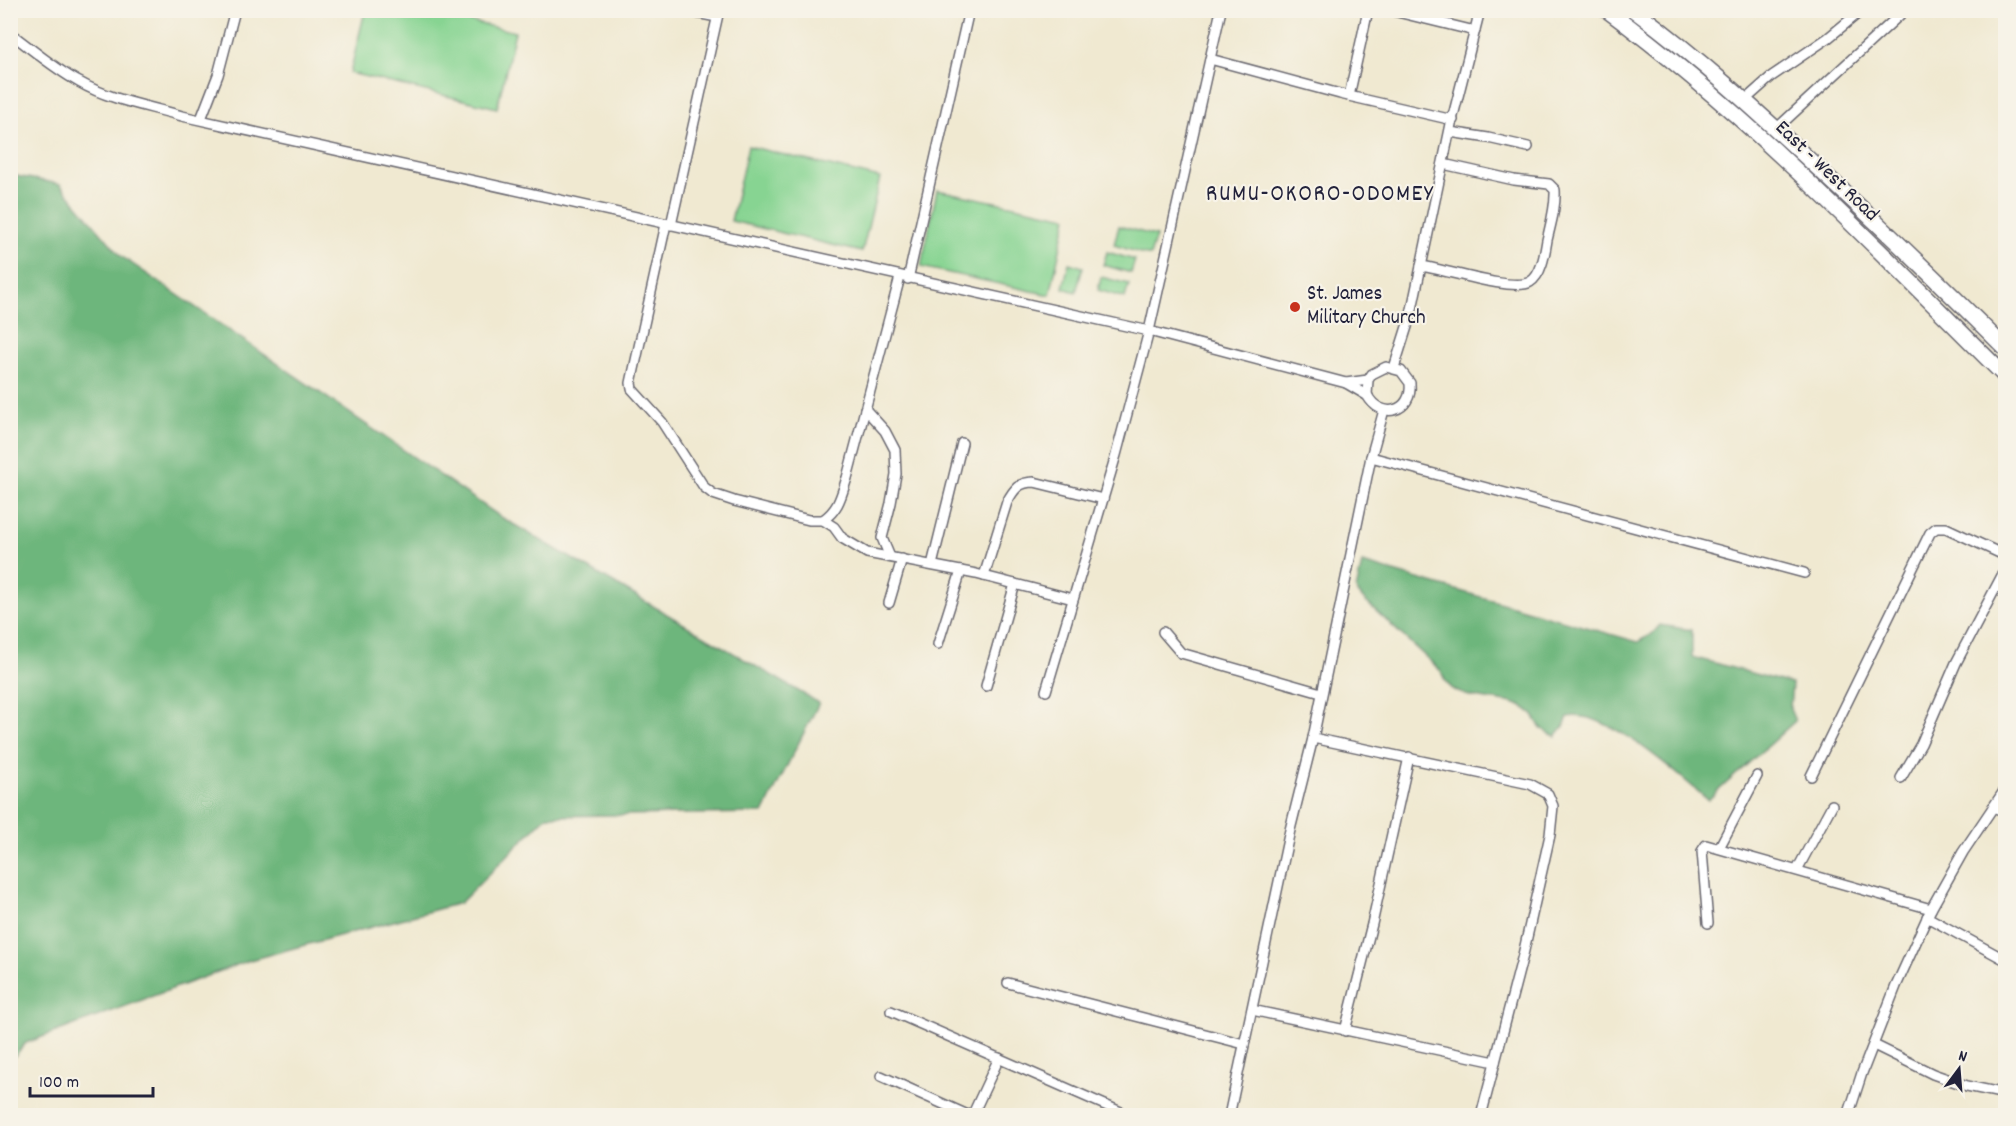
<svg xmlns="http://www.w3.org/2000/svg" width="2016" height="1126" viewBox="0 0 2016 1126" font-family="Dekko,sans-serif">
	<rect width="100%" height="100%" fill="#f7f3e8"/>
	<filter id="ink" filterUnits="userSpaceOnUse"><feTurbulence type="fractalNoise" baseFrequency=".0167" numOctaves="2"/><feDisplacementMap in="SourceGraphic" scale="12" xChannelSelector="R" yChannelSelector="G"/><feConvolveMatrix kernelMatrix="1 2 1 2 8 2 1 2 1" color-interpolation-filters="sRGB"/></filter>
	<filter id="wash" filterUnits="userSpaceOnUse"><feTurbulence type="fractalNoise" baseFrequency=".008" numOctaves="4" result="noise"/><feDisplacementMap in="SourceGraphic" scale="24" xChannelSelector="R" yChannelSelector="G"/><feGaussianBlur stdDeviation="1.35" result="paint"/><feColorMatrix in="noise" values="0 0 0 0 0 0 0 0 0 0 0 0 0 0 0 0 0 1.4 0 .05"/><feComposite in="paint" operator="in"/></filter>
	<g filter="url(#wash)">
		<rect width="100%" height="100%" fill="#f0e9d1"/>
		<!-- green -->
		<g fill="#87d492" stroke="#547b66" stroke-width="1.5">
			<path d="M365 11H426L515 32 497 108 350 73Z"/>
			<path d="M748 146 880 178 862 252 731 221Z"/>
			<path d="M937 190 1067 217 1050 295 921 267Z"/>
			<path d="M1119 226 1156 236 1150 256 1114 245Z"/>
			<path d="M1107 252 1135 260 1131 273 1103 265Z"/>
			<path d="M1069 263 1083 267 1076 292 1063 288Z"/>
			<path d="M1101 277 1129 284 1125 298 1098 290Z"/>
		</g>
		<!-- forest -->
		<g fill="#6db67c" stroke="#486c5c" stroke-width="1.5">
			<path d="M11 175 60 184 121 256 501 517 819 703 763 813 547 816 460 903 250 960 26 1043 11 1060Z"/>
			<path d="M1362 563 1638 642 1653 633 1660 625 1692 630V657L1792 684 1790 709 1795 721 1708 800C1680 776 1606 708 1568 717L1564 726 1556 736C1534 729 1539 717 1526 709 1505 695 1462 704 1447 683 1444 680 1443 675 1441 671L1364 600 1356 590Z"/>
		</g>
	</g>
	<g filter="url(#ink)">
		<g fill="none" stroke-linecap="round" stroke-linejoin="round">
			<defs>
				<g id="minor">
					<path d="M681 10 717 17"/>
					<path d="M1389 10 1475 31"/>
					<path d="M10 33C33 50 55 69 79 82 110 100 148 106 182 116L1149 331 1346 383 1368 396"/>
					<path d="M1210 59 1340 94 1453 120"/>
					<path d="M1349 96 1368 10"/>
					<path d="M1744 101 1772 76 1828 38 1862 10"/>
					<path d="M201 119 218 75 235 10"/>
					<path d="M1776 129 1905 10"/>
					<path d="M1450 132 1488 138 1528 147"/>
					<path d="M666 224 631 383 632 389 662 422 704 487 713 494 734 501 809 520H823L834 527 842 538 867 553 976 574 1073 599"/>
					<path d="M671 225 719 10"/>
					<path d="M1421 266C1443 269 1513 292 1530 282 1542 275 1545 252 1547 240 1551 223 1556 206 1555 190L1549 184 1514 180 1443 164"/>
					<path d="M908 279 969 10"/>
					<path d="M1394 368 1411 314 1451 124 1480 10"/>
					<path d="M1346 383 1368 380 1372 374 1386 367 1401 371 1410 383C1413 412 1381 421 1367 395L1368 380"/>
					<path d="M865 409 885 431 895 450 896 474 891 503 882 538 890 557"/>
					<path d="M1371 457 1804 573"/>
					<path d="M823 520C839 509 841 496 847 478L900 277"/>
					<path d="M932 565 962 443"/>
					<path d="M984 576 1007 502C1014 489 1019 482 1034 482L1103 499"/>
					<path d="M889 603 902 559"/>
					<path d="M1163 632 1181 653 1321 693"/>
					<path d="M938 644 961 571"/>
					<path d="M986 686 1015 584"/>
					<path d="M1046 691 1116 455 1149 331 1221 10"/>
					<path d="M1313 738 1530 784 1548 794 1553 806 1550 835 1523 955 1481 1116"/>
					<path d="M1811 776 1930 533 1936 528H1946L2006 556"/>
					<path d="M1901 778 1921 744 1956 663 2006 568"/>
					<path d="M1993 807 2006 812"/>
					<path d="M1719 848 1757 776"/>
					<path d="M1797 870 1832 805"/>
					<path d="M1927 917 2002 958H2006"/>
					<path d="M1708 923 1702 851 1706 845 1931 909"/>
					<path d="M1008 983 1244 1044"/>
					<path d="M1252 1010 1495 1062"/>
					<path d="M891 1011 1130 1116"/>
					<path d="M1345 1031 1372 924 1409 757"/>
					<path d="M1874 1045 1933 1074 1967 1086 2006 1094"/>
					<path d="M881 1076 970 1116"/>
					<path d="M972 1116 999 1058"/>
					<path d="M1229 1116 1290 830 1313 738 1371 457 1384 410"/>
					<path d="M1850 1116V1110L1862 1073 1896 986 1931 909 1963 852 2006 788"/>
				</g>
				<g id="primary">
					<path d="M1607 10C1752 117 1878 250 2006 377"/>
					<path d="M1634 10C1699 58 1759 113 1818 168 1882 227 1944 287 2006 349"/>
				</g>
			</defs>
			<!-- minor casing -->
			<use href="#minor" stroke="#6a6870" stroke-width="12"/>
			<!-- primary casing -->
			<use href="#primary" stroke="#6a6870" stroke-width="18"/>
			<!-- minor -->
			<use href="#minor" stroke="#fff" stroke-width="9"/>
			<!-- primary -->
			<use href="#primary" stroke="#fff" stroke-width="15"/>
		</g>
	</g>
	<!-- markers -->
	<circle fill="#c8321e" stroke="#f7f3e8" stroke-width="2" cx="1295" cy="307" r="6"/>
	<g text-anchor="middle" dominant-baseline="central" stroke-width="4.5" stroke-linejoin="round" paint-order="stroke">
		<!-- street labels -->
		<g font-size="21" fill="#22223b" stroke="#f7f3e8">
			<text transform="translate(1826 172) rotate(44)">East - West Road</text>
		</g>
		<!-- poi labels -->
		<g font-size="21" fill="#22223b" stroke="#f7f3e8" text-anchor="start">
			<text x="1307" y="295">St. James<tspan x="1307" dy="24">Military Church</tspan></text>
		</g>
		<!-- quarter labels -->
		<g font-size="24" letter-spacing="1.5" fill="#22223b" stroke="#f7f3e8">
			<text x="1320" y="195">RUMU-OKORO-ODOMEY</text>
		</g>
	</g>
	<!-- margin -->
	<rect width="2016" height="1126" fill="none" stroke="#f7f3e8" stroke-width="36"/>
	<!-- north arrow -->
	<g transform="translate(1959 1069) rotate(16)" stroke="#f7f3e8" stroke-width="4.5" paint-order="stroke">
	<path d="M0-4.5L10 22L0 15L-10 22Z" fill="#22223b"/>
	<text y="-9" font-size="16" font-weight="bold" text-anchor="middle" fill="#22223b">N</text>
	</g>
	<!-- scale -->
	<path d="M30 1087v9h123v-9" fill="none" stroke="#22223b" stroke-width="3"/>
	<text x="39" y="1087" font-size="18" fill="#22223b" stroke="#f7f3e8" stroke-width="4.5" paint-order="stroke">100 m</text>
</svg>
